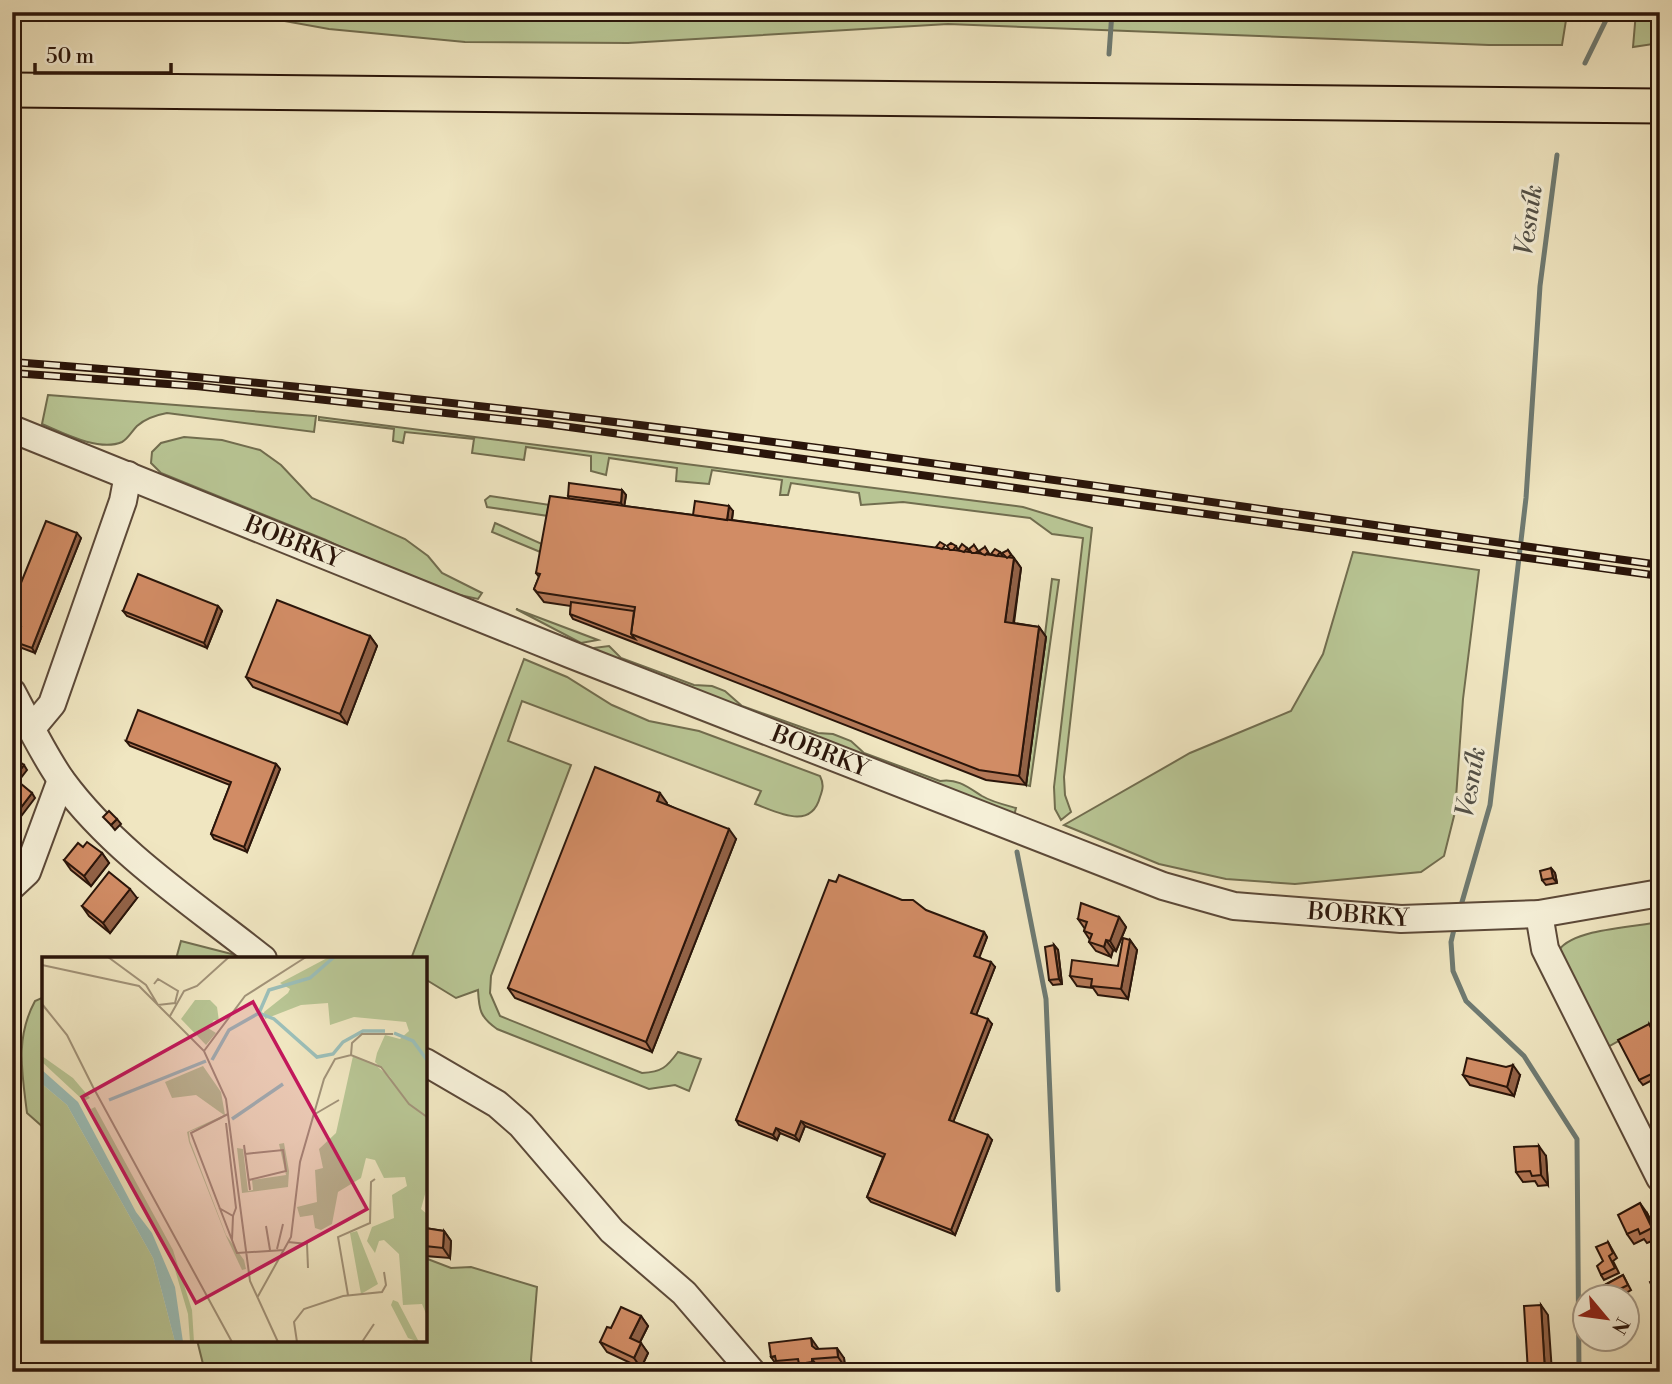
<svg xmlns="http://www.w3.org/2000/svg" width="1672" height="1384" viewBox="0 0 1672 1384" font-family="'Libre Bodoni',serif">
	<rect width="100%" height="100%" fill="#f0e6c1"/>
	<filter id="stains"><feTurbulence type="fractalNoise" baseFrequency=".00286" numOctaves="4"/><feColorMatrix values="0 0 0 0 .2 0 0 0 0 .09 0 0 0 0 .02 0 0 0 .5 -.17"/></filter>
	<radialGradient id="worn" r=".72"><stop offset=".6" stop-color="#630" stop-opacity="0"/><stop offset="1" stop-color="#630" stop-opacity=".3"/></radialGradient>
	<!-- green -->
	<g fill="#b8c594" stroke="#716d4f" stroke-width="2">
		<path d="M234 12H1531L1567 14 1562 45H1489L948 24 628 43 465 42 329 29Z"/>
		<path d="M1636 12H1660V43L1633 47Z"/>
		<path d="M48 395 315 416H316L314 432 167 413C156 415 146 418 137 426 132 431 128 439 122 442 99 452 63 433 42 424Z"/>
		<path d="M319 417 1023 507 1092 528 1064 777 1065 795 1071 812 1061 820 1055 809 1054 787 1083 538 1052 534 1030 518 903 502 861 505 859 493 791 483 788 495H780L782 480 712 470 709 484 676 481 677 468 609 458 606 475 591 471V456L526 447 524 460 472 453 474 439 405 432 403 443 393 441 394 429 319 420Z"/>
		<path d="M184 437 222 440 260 450 281 465 312 498 405 539 428 556 442 573 482 593 478 599 423 587 326 540 161 473 151 463 152 452 161 443Z"/>
		<path d="M490 496 557 506 555 517 487 507 485 500Z"/>
		<path d="M495 523 551 548 550 556 492 532Z"/>
		<path d="M1353 552 1479 570 1463 699 1455 812 1444 856 1421 872 1295 884 1226 879 1159 864 1064 825 1190 753 1291 711 1323 654Z"/>
		<path d="M1052 579 1059 580 1030 786 1026 785Z"/>
		<path d="M516 609 598 640 581 643Z"/>
		<path d="M609 646 621 658 694 685 712 686 725 691 742 706 818 733 833 734 851 741 864 753 940 781C957 778 968 787 982 796 992 802 1005 805 1016 808L1013 820 586 649Z"/>
		<path d="M524 659 567 677 612 705 649 721 699 731 820 776C824 784 823 789 820 797 811 831 777 812 755 804L761 791 522 701 508 741 571 765 491 976 490 993 500 1016 642 1073C662 1072 667 1067 678 1052L701 1059 689 1091 675 1085 649 1089 497 1029C480 1017 479 1010 478 990L456 998 425 979V959H411Z"/>
		<path d="M1660 922V1018L1604 1049 1559 950C1574 929 1633 927 1660 922Z"/>
		<path d="M181 941 251 959H176Z"/>
		<path d="M44 997V1128L27 1113C22 1072 15 1038 35 1001Z"/>
		<path d="M425 1258 451 1268 471 1267 537 1287 531 1360 534 1372H205L197 1340H425Z"/>
	</g>
	<g fill="none" stroke-linecap="round" stroke-linejoin="round">
		<!-- stream -->
		<g stroke="#6e7a72" stroke-width="5">
			<path d="M1109 54 1112 12"/>
			<path d="M1585 63 1610 12"/>
			<path d="M1017 852 1046 999 1058 1290"/>
			<path d="M1460 909 1490 805 1526 498 1540 286 1557 155"/>
			<path d="M1455 925 1451 942 1453 971 1466 1001 1524 1056 1577 1139 1579 1372"/>
		</g>
		<defs>
			<g id="minor">
				<path id="s1" d="M12 429 572 655 1163 886 1234 906 1401 919 1539 914 1660 893"/>
				<path d="M12 692C28 722 43 754 62 781 115 853 194 904 263 959"/>
				<path d="M32 728 52 704 123 501 128 475"/>
				<path d="M12 886 27 872 61 780"/>
				<path d="M1539 914 1545 949 1660 1178"/>
				<path d="M425 1062 497 1104 521 1125 612 1231 684 1293 752 1372"/>
			</g>
			<path id="major" d="M12 90 1660 106"/>
		</defs>
		<!-- minor casing -->
		<use href="#minor" stroke="#5c4938" stroke-width="30"/>
		<!-- major casing -->
		<use href="#major" stroke="#2a150a" stroke-width="37"/>
		<!-- minor -->
		<use href="#minor" stroke="#f5efd7" stroke-width="26"/>
		<!-- major -->
		<use href="#major" stroke="#f0e6c1" stroke-width="33"/>
		<defs>
			<g id="rail">
				<path d="M12 362C564 402 1112 490 1660 565"/>
				<path d="M12 373 196 386 547 424 1660 576"/>
			</g>
		</defs>
		<!-- rail casing -->
		<use href="#rail" stroke="#2a150a" stroke-width="8"/>
		<!-- rail -->
		<use href="#rail" stroke="#f5efd7" stroke-width="5" stroke-dasharray="16" stroke-linecap="butt"/>
	</g>
	<!-- wall -->
	<g fill="#b47857" stroke="#2a150a" stroke-width="2">
		<path d="M622 490 626 495 624 506 693 515 733 511 732 520 948 550 956 546 958 550 967 548 970 553H971L974 545 980 554H982L985 547 990 555 992 556 1000 552 1003 557H1005L1008 550 1021 568 1014 623 1039 627 1046 637 1026 785 986 780 638 644 573 619 570 614 571 606 544 602 534 589 539 577 536 573 569 499 568 496Z"/>
		<path d="M81 538 35 653 19 647 15 642 20 630 12 627V605Z"/>
		<path d="M218 606 222 611 207 648 127 616 123 611Z"/>
		<path d="M370 636 377 646 347 724 253 687 246 677Z"/>
		<path d="M126 741 276 764 280 769 247 852 214 839 211 834 230 785 130 746Z"/>
		<path d="M667 803 666 804 736 839 652 1052 515 998 508 988Z"/>
		<path d="M102 853 109 863 91 886 71 870 64 860Z"/>
		<path d="M1551 868 1555 873 1557 883 1546 885 1542 880Z"/>
		<path d="M836 882 984 932 987 937 979 957 995 967 976 1015 992 1024 953 1122 992 1140 955 1235 871 1202 867 1197 883 1157 805 1126 799 1141 780 1133 777 1140 739 1125 736 1120Z"/>
		<path d="M137 898 110 933 89 916 82 906Z"/>
		<path d="M1119 917 1126 927 1116 951 1113 950 1111 957 1096 951 1089 942 1090 940 1084 931 1085 929 1078 919Z"/>
		<path d="M1130 940 1137 950 1128 999 1098 995 1093 988 1077 986 1070 976 1118 966Z"/>
		<path d="M1054 945 1058 950 1062 984 1053 985 1049 980Z"/>
		<path d="M1649 1024 1660 1044V1076L1643 1085 1639 1080Z"/>
		<path d="M1463 1075H1520L1514 1096 1470 1085Z"/>
		<path d="M1546 1156 1548 1185 1538 1186 1535 1181 1523 1182 1516 1172Z"/>
		<path d="M1647 1213 1659 1238 1647 1243 1644 1239 1634 1244 1627 1234Z"/>
		<path d="M425 1228 444 1231 451 1241 450 1258 425 1256Z"/>
		<path d="M1608 1242 1617 1258 1613 1261 1619 1273 1604 1280 1601 1275Z"/>
		<path d="M1623 1275 1631 1290 1619 1297H1609L1603 1286Z"/>
		<path d="M641 1316 648 1326 640 1342 648 1353 641 1368 607 1352 600 1342 611 1328Z"/>
		<path d="M818 1349 844 1358 845 1367 819 1368V1371L805 1372 803 1369 783 1371 780 1367H778L771 1357Z"/>
	</g>
	<!-- shaded-wall -->
	<g fill="#926247" stroke="#2a150a" stroke-width="2">
		<path d="M622 490 626 495 624 508 621 503Z"/>
		<path d="M729 506 733 511 731 525 727 520Z"/>
		<path d="M77 533 81 538 35 653 32 648Z"/>
		<path d="M1014 558 1021 568 1012 632 1005 622Z"/>
		<path d="M218 606 222 611 207 648 204 643Z"/>
		<path d="M1039 627 1046 637 1026 785 1019 776Z"/>
		<path d="M370 636 377 646 347 724 340 714Z"/>
		<path d="M276 764 280 769 247 852 244 847Z"/>
		<path d="M24 765 27 770 17 783 14 778Z"/>
		<path d="M32 793 35 798 19 819 16 814Z"/>
		<path d="M660 793 667 803 664 811 657 801Z"/>
		<path d="M117 819 121 824 115 830 111 825Z"/>
		<path d="M729 829 736 839 652 1052 646 1042Z"/>
		<path d="M102 853 109 863 91 886 84 876Z"/>
		<path d="M1551 868 1555 873 1557 883 1553 878Z"/>
		<path d="M130 889 137 898 110 933 103 923Z"/>
		<path d="M1119 917 1126 927 1116 951 1110 941Z"/>
		<path d="M984 932 987 937 978 961 974 956Z"/>
		<path d="M1106 940 1113 950 1111 957 1104 947Z"/>
		<path d="M1130 940 1137 950 1128 999 1121 989Z"/>
		<path d="M1054 945 1058 950 1062 984 1059 979Z"/>
		<path d="M991 962 995 967 975 1018 971 1013Z"/>
		<path d="M988 1019 992 1024 952 1125 949 1120Z"/>
		<path d="M1513 1065 1520 1075 1514 1096 1507 1087Z"/>
		<path d="M801 1121 805 1126 799 1141 795 1136Z"/>
		<path d="M776 1128 780 1133 777 1140 773 1135Z"/>
		<path d="M988 1135 992 1140 955 1235 951 1230Z"/>
		<path d="M1539 1146 1546 1156 1548 1185 1541 1175Z"/>
		<path d="M1640 1203 1647 1213 1659 1238 1652 1228Z"/>
		<path d="M444 1231 451 1241 450 1258 443 1248Z"/>
		<path d="M1541 1305 1548 1315 1552 1372H1545Z"/>
		<path d="M641 1316 648 1326 637 1348 630 1338Z"/>
		<path d="M811 1338 818 1348 819 1356 812 1346Z"/>
		<path d="M641 1343 648 1353 641 1368 634 1358Z"/>
		<path d="M837 1348 844 1358 845 1367 838 1357Z"/>
		<path d="M812 1359 819 1368V1371L812 1362Z"/>
	</g>
	<!-- building -->
	<g fill="#d18c65" stroke="#2a150a" stroke-width="2">
		<path d="M569 483 622 490 621 503 568 496Z"/>
		<path d="M550 496 1014 558 1005 622 1039 627 1019 776 979 770 631 634 635 607 537 592 534 589 540 574 536 573Z"/>
		<path d="M695 501 729 506 727 520 693 515Z"/>
		<path d="M46 521 77 533 32 648 15 642 21 627 12 623V605Z"/>
		<path d="M940 542 945 545 942 549 936 547Z"/>
		<path d="M951 543 956 546 953 550H950L947 546Z"/>
		<path d="M962 544 967 548 964 552 958 550Z"/>
		<path d="M974 545 978 551 975 553H972L969 549Z"/>
		<path d="M985 547 988 552 985 555 982 554 979 551Z"/>
		<path d="M995 549 1000 552 997 556 991 554Z"/>
		<path d="M1008 550 1011 555 1007 558 1002 553Z"/>
		<path d="M138 574 218 606 204 643 123 611Z"/>
		<path d="M277 600 370 636 340 714 246 677Z"/>
		<path d="M571 602 634 611 631 634 635 639 570 614Z"/>
		<path d="M138 710 276 764 244 847 211 834 231 782 126 741Z"/>
		<path d="M12 756 24 765 14 778 32 793 16 814 12 811Z"/>
		<path d="M595 767 660 793 657 801 729 829 646 1042 508 988Z"/>
		<path d="M109 811 117 819 111 825 103 817Z"/>
		<path d="M87 842 102 853 84 876 64 860 78 843 83 847Z"/>
		<path d="M1551 868 1553 878 1542 880 1540 871Z"/>
		<path d="M109 872 130 889 103 923 82 906Z"/>
		<path d="M839 875 902 900H913L926 910 984 932 974 956 991 962 971 1013 988 1019 949 1120 988 1135 951 1230 867 1197 885 1154 801 1121 795 1136 776 1128 773 1135 736 1120 829 880 836 882Z"/>
		<path d="M1081 903 1119 917 1110 941 1106 940 1104 947 1089 942 1092 934 1084 931 1087 922 1078 919Z"/>
		<path d="M1123 938 1130 940 1121 989 1091 986 1092 979 1070 976 1072 960 1118 966Z"/>
		<path d="M1054 945 1059 979 1049 980 1045 947Z"/>
		<path d="M1649 1024 1660 1045V1070L1639 1080 1618 1040Z"/>
		<path d="M1467 1058 1506 1067 1513 1065 1507 1087 1463 1075Z"/>
		<path d="M1539 1146 1541 1175 1532 1176 1530 1171 1516 1172 1514 1147Z"/>
		<path d="M1640 1203 1652 1228 1640 1234 1638 1229 1627 1234 1618 1215Z"/>
		<path d="M425 1228 444 1231 443 1248 425 1246Z"/>
		<path d="M1608 1242 1613 1253 1609 1256 1615 1268 1601 1275 1597 1266 1603 1261 1596 1247Z"/>
		<path d="M1623 1275 1628 1285 1608 1295 1603 1286Z"/>
		<path d="M1660 1278V1304L1650 1282Z"/>
		<path d="M1541 1305 1545 1372H1528L1524 1306Z"/>
		<path d="M621 1307 641 1316 630 1338 641 1343 634 1358 600 1342 607 1327 611 1328Z"/>
		<path d="M811 1338 812 1346 816 1349 837 1348 838 1357 812 1359V1362L799 1364 798 1359 776 1361 775 1356 771 1357 769 1343Z"/>
	</g>
	<g text-anchor="middle" dominant-baseline="central" stroke-width="6" stroke-linejoin="round" paint-order="stroke">
		<!-- street labels -->
		<g font-size="24" fill="#2a150a" stroke="#f5efd7">
			<text stroke="none"><textPath href="#s1" startOffset="303">BOBRKY</textPath></text>
			<text stroke="none"><textPath href="#s1" startOffset="870">BOBRKY</textPath></text>
			<text stroke="none"><textPath href="#s1" startOffset="1437">BOBRKY</textPath></text>
		</g>
		<!-- water labels -->
		<g font-size="26" font-style="italic" fill="#525047" stroke="#f5efd7">
			<text transform="translate(1529 220) rotate(-82)">Vesník</text>
			<text transform="translate(1471 782) rotate(-80)">Vesník</text>
		</g>
	</g>
	<!-- overview -->
	<g transform="translate(42 957)">
		<rect width="385" height="385" fill="#f0e6c1"/>
		<path d="M287 0H385V230L379 252 385 257V359L380 347 361 348 357 297 342 283 337 284 333 296 325 284 330 270 352 261 350 238 365 229 363 220 342 221 333 203 324 201 319 221 296 235 290 267 279 273 273 271 271 258 258 260 255 250 275 245 273 213 281 211 277 192 294 176 311 99 331 106 350 122 333 105 335 96 343 78 358 82 367 74 364 65 312 60 288 68 286 46 259 48 223 62 222 55 246 36 248 32 238 26ZM153 43H168L175 50 177 64 172 63 166 71 174 76 164 88 139 62ZM0 99 31 121 48 141 42 144 0 105ZM161 109 179 135 183 158 179 162 147 175 148 184 184 278 202 303 204 312 200 313 184 279 147 185 145 175 182 158 154 138 130 141 123 125ZM0 127 25 148 111 301 133 385H0ZM53 150 131 293 150 353 152 385H148L146 357 131 306 82 219 49 152ZM242 186 247 214 246 230 200 236 195 191 201 192 206 234 211 233 210 223 244 218 237 187ZM315 274 336 327 319 337 308 276ZM351 343 356 345 377 385 366 381 349 348Z" fill="#b8c594"/>
		<path d="M0 113 36 145 94 255 110 276 133 330 141 385H133L111 301 25 148 0 127Z" fill="#9bbeb8"/>
		<path fill="none" stroke="#9bbeb8" stroke-width="3.5" d="M217 56 232 62 275 100 291 97 301 85 321 74H343M352 76 371 84 385 103M170 103 187 73 217 56 227 33 268 21 292 0M67 143 164 104M190 162 241 127"/>
		<path fill="none" stroke="#a19278" stroke-width="2" d="M66 0 104 28 116 48 133 46 136 34 116 22 112 27M0 8 97 29 162 94 184 142 208 324 236 385M0 47 25 78 51 130M128 59 142 34 155 29 187 0M162 94 203 39 264 0M309 98 310 86 320 77H351M51 130 190 385M186 157 149 176 195 296 242 293M273 157 297 143M184 166 194 251 191 259M202 188 208 233M203 197 241 193 244 214 207 223M177 251 191 259 190 283M224 269 228 293M246 285 265 287 266 311M235 292 241 267M306 338 296 280 328 266 329 225 333 222M215 341 249 280 258 205 282 122 293 102 309 98 339 110 367 147 385 160M255 385 252 365 262 352 301 339 340 335 344 328 342 315M320 385 332 367"/>
		<path fill="#c2185b" fill-opacity="0.15" stroke="#c2185b" stroke-width="3.5" d="M211 45 325 252 154 346 40 140Z"/>
		<rect width="385" height="385" fill="none" stroke="#2a150a" stroke-width="3.5"/>
	</g>
	<!-- margin -->
	<rect width="1672" height="1384" fill="none" stroke="#f0e6c1" stroke-width="42"/>
	<rect x="14" y="14" width="1644" height="1356" fill="none" stroke="#2a150a" stroke-width="3.5"/>
	<rect x="21" y="21" width="1630" height="1342" fill="none" stroke="#2a150a" stroke-width="2"/>
	<!-- north arrow -->
	<g transform="translate(1606 1318) rotate(119)"><circle r="33" fill="#f5efd7" stroke="#a49885" stroke-width="2"/>
	<path d="M0-5L12 26L0 18L-12 26Z" fill="#8f2418"/>
	<text y="-10" font-size="19" font-weight="bold" text-anchor="middle" fill="#2a150a">N</text>
	</g>
	<!-- scale -->
	<path d="M35 63v10h136v-10" fill="none" stroke="#2a150a" stroke-width="3.5"/>
	<text x="46" y="63" font-size="21" fill="#2a150a" stroke="#f5efd7" stroke-width="5" paint-order="stroke">50 m</text>
	<rect width="100%" height="100%" filter="url(#stains)"/>
	<rect width="100%" height="100%" fill="url(#worn)"/>
</svg>
